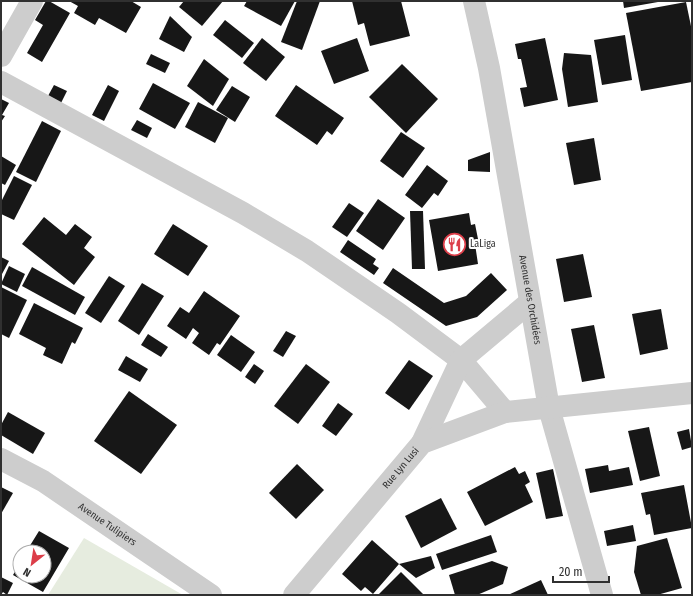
<svg xmlns="http://www.w3.org/2000/svg" width="693" height="596" viewBox="0 0 693 596" font-family="'Fira Sans Condensed',sans-serif">
	<rect width="100%" height="100%" fill="#fff"/>
	<!-- green -->
	<path fill="#e6ecdf" d="M84 538 183 595H48Z"/>
	<!-- building -->
	<g fill="#171717">
		<path d="M46 1H49L70 13 42 62 27 53 43 25 35 20Z"/>
		<path d="M69 1H131L141 7 126 33 99 18 95 25 74 13 78 6Z"/>
		<path d="M184 1H223L202 26 179 7Z"/>
		<path d="M247 1H295L281 26 244 6Z"/>
		<path d="M297 1H320L302 50 281 42Z"/>
		<path d="M352 1H401L410 36 370 46 364 23 358 25Z"/>
		<path d="M623 1H658V2L624 8Z"/>
		<path d="M686 2 692 31V82L641 91 626 13Z"/>
		<path d="M170 16 192 37 184 52 159 39Z"/>
		<path d="M225 20 254 43 242 58 213 35Z"/>
		<path d="M625 35 632 80 602 85 594 40Z"/>
		<path d="M262 38 285 57 266 81 243 63Z"/>
		<path d="M357 38 369 71 334 84 321 51Z"/>
		<path d="M545 38 558 100 524 107 520 88 527 87 521 59H518L515 44Z"/>
		<path d="M564 53 591 55 598 102 568 107 562 69Z"/>
		<path d="M151 54 170 63 165 73 146 64Z"/>
		<path d="M204 59 229 79 213 106 187 86Z"/>
		<path d="M402 64 438 99 406 133 369 97Z"/>
		<path d="M153 83 190 103 175 129 139 109Z"/>
		<path d="M54 85 67 91 61 103 48 96Z"/>
		<path d="M108 85 119 91 104 121 92 115Z"/>
		<path d="M296 85 344 118 332 135 327 131 317 145 275 116Z"/>
		<path d="M232 86 250 97 235 122 216 110Z"/>
		<path d="M1 99 9 103 2 115 5 116 1 122Z"/>
		<path d="M198 102 228 118 215 143 185 127Z"/>
		<path d="M137 120 152 128 147 138 131 130Z"/>
		<path d="M42 121 61 131 36 182 16 172Z"/>
		<path d="M401 132 425 148 403 178 380 161Z"/>
		<path d="M594 138 601 180 574 185 566 143Z"/>
		<path d="M490 152V172L468 171V160Z"/>
		<path d="M1 156 16 165 5 185 1 183Z"/>
		<path d="M427 165 448 181 438 196 434 193 422 208 405 195Z"/>
		<path d="M14 176 32 185 14 220 1 214V202Z"/>
		<path d="M378 199 405 218 383 250 356 231Z"/>
		<path d="M349 203 364 213 347 237 332 227Z"/>
		<path d="M410 211H423L425 269H412Z"/>
		<path d="M469 213 471 225 475 224 479 244H475L478 264 438 271 429 220Z"/>
		<path d="M44 217 66 235 75 224 92 237 84 248 95 257 74 285 22 244Z"/>
		<path d="M173 224 208 246 188 276 154 254Z"/>
		<path d="M348 240 376 259 373 264 379 268 374 275 340 252Z"/>
		<path d="M583 254 592 297 564 302 556 259Z"/>
		<path d="M1 257 9 261 2 274 1 273Z"/>
		<path d="M9 266 25 274 17 292 1 284Z"/>
		<path d="M32 267 85 297 75 315 22 286Z"/>
		<path d="M393 268 444 303 466 296 491 273 507 290 477 317 446 326 383 283Z"/>
		<path d="M109 276 125 286 101 323 85 313Z"/>
		<path d="M142 283 164 296 139 335 118 321Z"/>
		<path d="M1 287 27 300 9 338 1 334Z"/>
		<path d="M204 291 240 316 220 345 217 343 209 355 192 343 199 333 193 328 186 339 167 326 180 307 189 313Z"/>
		<path d="M34 303 83 328 75 344 72 342 62 364 43 355 46 348 19 334Z"/>
		<path d="M661 309 668 349 640 355 632 314Z"/>
		<path d="M594 325 605 378 582 382 571 329Z"/>
		<path d="M286 331 296 336 283 357 273 351Z"/>
		<path d="M148 334 168 347 161 357 141 345Z"/>
		<path d="M231 335 255 352 241 372 217 355Z"/>
		<path d="M126 356 148 369 140 382 118 370Z"/>
		<path d="M409 360 433 376 409 410 385 393Z"/>
		<path d="M254 364 264 371 255 384 245 377Z"/>
		<path d="M306 364 330 382 298 424 274 406Z"/>
		<path d="M129 391 177 425 141 474 94 441Z"/>
		<path d="M338 403 353 414 336 436 322 426Z"/>
		<path d="M8 412 45 433 33 454 1 435V425Z"/>
		<path d="M649 427 660 476 640 481 628 431Z"/>
		<path d="M689 429 692 447 682 450 677 432Z"/>
		<path d="M297 464 324 490 296 519 269 493Z"/>
		<path d="M608 465 609 471 629 467 633 485 590 493 585 469Z"/>
		<path d="M515 467 519 474 525 471 530 482 525 485 533 502 485 526 467 492Z"/>
		<path d="M553 469 563 516 546 519 536 473Z"/>
		<path d="M684 485 692 528 654 535 650 514 646 515 641 493Z"/>
		<path d="M1 487 13 493 1 514Z"/>
		<path d="M441 498 457 529 421 548 405 516Z"/>
		<path d="M633 525 636 541 607 546 604 531Z"/>
		<path d="M39 531 69 548 43 592 13 575 20 563V576H44V552H26Z"/>
		<path d="M491 535 497 552 442 570 436 554Z"/>
		<path d="M667 538 682 588 657 595H641L634 572 637 546Z"/>
		<path d="M372 540 399 564 373 594 365 587 361 591 342 574Z"/>
		<path d="M431 556 435 568 416 578 399 564Z"/>
		<path d="M492 561 508 567 503 584 477 595H455L449 575Z"/>
		<path d="M401 572 424 595H378Z"/>
		<path d="M1 577 13 583 7 595 3 592 1 595Z"/>
		<path d="M541 580 548 595H508Z"/>
	</g>
	<g fill="none" stroke-linecap="round" stroke-linejoin="round">
		<!-- minor -->
		<g stroke="#cdcdcd" stroke-width="22">
			<path id="s1" d="M474 1 489 68 549 408 602 595"/>
			<path d="M1 56 32 1"/>
			<path d="M1 82 243 213 307 251 398 313 461 360 505 412"/>
			<path d="M422 443 461 360 530 302"/>
			<path id="s2" d="M1 459 43 481 211 595"/>
			<path id="s3" d="M294 595 422 443 505 412 692 393"/>
		</g>
	</g>
	<!-- icons -->
	<defs>
		<symbol id="restaurant-ring" viewBox="-11 -11 22 22"><circle r="9.5" fill="#fff" stroke="#dc3e49" stroke-width="1.5"/><path d="M-5-6h1v4h1v-4h1v4h1v-4h1v5L-1.5 .5V6h-2V.5L-5-1ZM5-6V6H3V1.5H1.5Q1.5-4 5-6Z" fill="#dc3e49"/></symbol>
	</defs>
	<g fill-rule="evenodd">
		<use href="#restaurant-ring" x="442" y="232" width="25" height="25"/>
	</g>
	<g text-anchor="middle" dominant-baseline="central" stroke-width="4" stroke-linejoin="round" paint-order="stroke">
		<!-- poi labels -->
		<g font-size="10" fill="#303030" stroke="#fff" text-anchor="start">
			<text x="470" y="244">LaLiga</text>
		</g>
		<!-- street labels -->
		<g font-size="10" fill="#303030" stroke="#fff">
			<text stroke="none"><textPath href="#s1" startOffset="304">Avenue des Orchidées</textPath></text>
			<text stroke="none"><textPath href="#s3" startOffset="166">Rue Lyn Lusi</textPath></text>
			<text stroke="none"><textPath href="#s2" startOffset="125">Avenue Tulipiers</textPath></text>
		</g>
	</g>
	<!-- border -->
	<rect width="693" height="596" fill="none" stroke="#303030" stroke-width="4"/>
	<!-- north arrow -->
	<g transform="translate(32 564) rotate(210)"><circle r="19" fill="#ffffff" stroke="#acacac"/>
	<path d="M0-3L7 15L0 10L-7 15Z" fill="#dc3e49"/>
	<text y="-6" font-size="11" font-weight="bold" text-anchor="middle" fill="#303030">N</text>
	</g>
	<!-- scale -->
	<path d="M553 576v6h56v-6" fill="none" stroke="#303030" stroke-width="2"/>
	<text x="559" y="576" font-size="12" fill="#303030" stroke="#ffffff" stroke-width="3" paint-order="stroke">20 m</text>
</svg>
